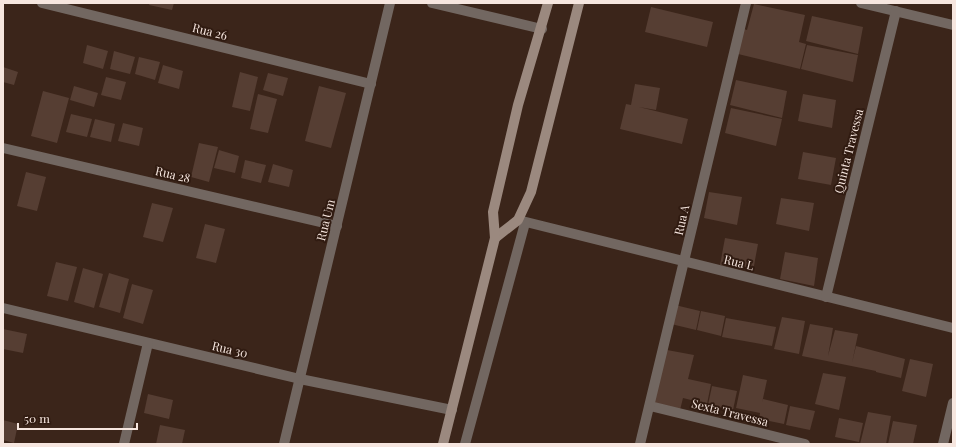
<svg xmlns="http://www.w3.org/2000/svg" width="956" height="447" viewBox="0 0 956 447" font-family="'Playfair Display',serif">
	<rect width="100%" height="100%" fill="#3b251a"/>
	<!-- building -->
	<g fill="#563e33">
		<path d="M150 3H174L172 10 149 5Z"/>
		<path d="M754 4 805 15 799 42 806 44 800 69 738 54 744 29 747 30Z"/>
		<path d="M651 7 713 22 707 47 645 32Z"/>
		<path d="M812 16 863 27 858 54 806 41Z"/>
		<path d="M87 45 108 51 103 69 83 63Z"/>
		<path d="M807 45 858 55 853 82 801 69Z"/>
		<path d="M114 51 135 57 130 74 110 69Z"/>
		<path d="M139 57 160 62 155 80 135 74Z"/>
		<path d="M163 65 183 71 179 89 158 83Z"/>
		<path d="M3 67 18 72 14 85 3 82Z"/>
		<path d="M240 72 258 77 250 111 232 107Z"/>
		<path d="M268 73 288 78 283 96 263 90Z"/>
		<path d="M106 77 126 82 121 100 101 95Z"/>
		<path d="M736 80 787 91 782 118 730 105Z"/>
		<path d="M635 84 660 88 656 110 639 107 688 119 682 144 620 129 626 104 631 105Z"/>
		<path d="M74 86 98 93 94 107 70 100Z"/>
		<path d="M319 86 346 93 331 148 305 141Z"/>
		<path d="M43 91 69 98 57 143 31 136Z"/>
		<path d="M258 94 277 99 268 133 250 129Z"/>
		<path d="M803 94 836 100 832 128 798 121Z"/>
		<path d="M731 108 782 119 776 146 725 133Z"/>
		<path d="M71 114 92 119 87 137 66 132Z"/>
		<path d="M95 119 115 124 111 142 90 137Z"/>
		<path d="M123 123 143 128 139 146 118 141Z"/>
		<path d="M199 143 218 147 209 182 191 177Z"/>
		<path d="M219 150 239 156 235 173 214 168Z"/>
		<path d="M803 152 836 158 831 185 798 179Z"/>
		<path d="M245 160 266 165 261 183 241 178Z"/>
		<path d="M273 164 293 170 289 187 268 182Z"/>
		<path d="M26 172 46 177 37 211 17 206Z"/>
		<path d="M709 192 742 197 737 225 704 218Z"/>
		<path d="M781 198 814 203 809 231 776 224Z"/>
		<path d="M152 203 173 208 163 242 143 237Z"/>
		<path d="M205 224 225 229 216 263 196 258Z"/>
		<path d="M725 238 758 244 753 271 720 265Z"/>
		<path d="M785 252 818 258 814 286 780 279Z"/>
		<path d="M56 262 77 267 68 301 47 296Z"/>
		<path d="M83 268 103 274 94 308 74 302Z"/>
		<path d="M109 273 129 279 120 313 99 307Z"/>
		<path d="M132 284 153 290 143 324 123 318Z"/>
		<path d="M675 305 700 311 696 330 671 324Z"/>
		<path d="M701 311 725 316 721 336 697 330Z"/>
		<path d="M782 317 805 321 799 354 774 349Z"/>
		<path d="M726 318 776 327 772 346 722 337Z"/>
		<path d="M810 324 833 328 828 356 835 330 858 334 852 363 856 346 905 359 901 378 876 372V371L802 356Z"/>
		<path d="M3 329 27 334 23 353 3 349Z"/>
		<path d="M667 350 694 355 688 379 711 384 707 404 683 398 680 410 653 404Z"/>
		<path d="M910 359 933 364 926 397 902 391Z"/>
		<path d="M823 373 846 377 839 410 815 404Z"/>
		<path d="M743 375 767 380 762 403 763 399 788 405 784 424 759 419 760 413 736 408Z"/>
		<path d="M712 386 737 391 733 410 708 405Z"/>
		<path d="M148 394 173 400 169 419 144 413Z"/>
		<path d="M790 406 815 411 810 430 786 425Z"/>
		<path d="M868 412 891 416 886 444H860Z"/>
		<path d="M839 418 863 423 859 442 835 437Z"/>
		<path d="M3 420 18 424 14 443 3 440Z"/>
		<path d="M893 421 917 425 913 444H888Z"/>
		<path d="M160 425 185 430 182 444H156Z"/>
	</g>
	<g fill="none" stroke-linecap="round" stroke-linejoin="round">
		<!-- street -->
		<g stroke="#726761" stroke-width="10">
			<path d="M42 3 371 84"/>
			<path d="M432 3 542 29"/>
			<path d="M861 3 953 25"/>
			<path d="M3 148 337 226"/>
			<path d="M518 220 953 328"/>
			<path d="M826 297 896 11"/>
			<path d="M3 308 300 379 452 410"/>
			<path d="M650 406 805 444"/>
			<path d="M124 444 148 343"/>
			<path d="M284 444 390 3"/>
			<path d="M465 444 525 223"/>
			<path d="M640 444 746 3"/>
			<path d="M943 444 953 403"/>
		</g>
		<!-- secondary -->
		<g stroke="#9b897f" stroke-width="10">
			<path d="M495 238 518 220 531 192 579 3"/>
			<path d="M443 444 495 238 493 212 518 105 548 3"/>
		</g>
	</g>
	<g text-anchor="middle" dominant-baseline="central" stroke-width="4" stroke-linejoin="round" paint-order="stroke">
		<!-- street labels -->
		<g font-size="12" fill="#f6e6df" stroke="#301b11">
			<text transform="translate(210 31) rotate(14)">Rua 26</text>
			<text transform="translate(848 151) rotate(-76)">Quinta Travessa</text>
			<text transform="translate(173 174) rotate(13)">Rua 28</text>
			<text transform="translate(325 220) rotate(-76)">Rua Um</text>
			<text transform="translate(681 220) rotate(-77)">Rua A</text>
			<text transform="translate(739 262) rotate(14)">Rua L</text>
			<text transform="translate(230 349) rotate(13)">Rua 30</text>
			<text transform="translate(730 412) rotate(14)">Sexta Travessa</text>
		</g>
	</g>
	<!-- border -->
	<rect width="956" height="447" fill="none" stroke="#f6e6df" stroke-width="8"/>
	<!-- scale -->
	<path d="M18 423v6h119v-6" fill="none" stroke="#f6e6df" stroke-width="2"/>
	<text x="24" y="423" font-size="12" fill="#f6e6df" stroke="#301b11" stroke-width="3" paint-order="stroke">50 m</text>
</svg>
